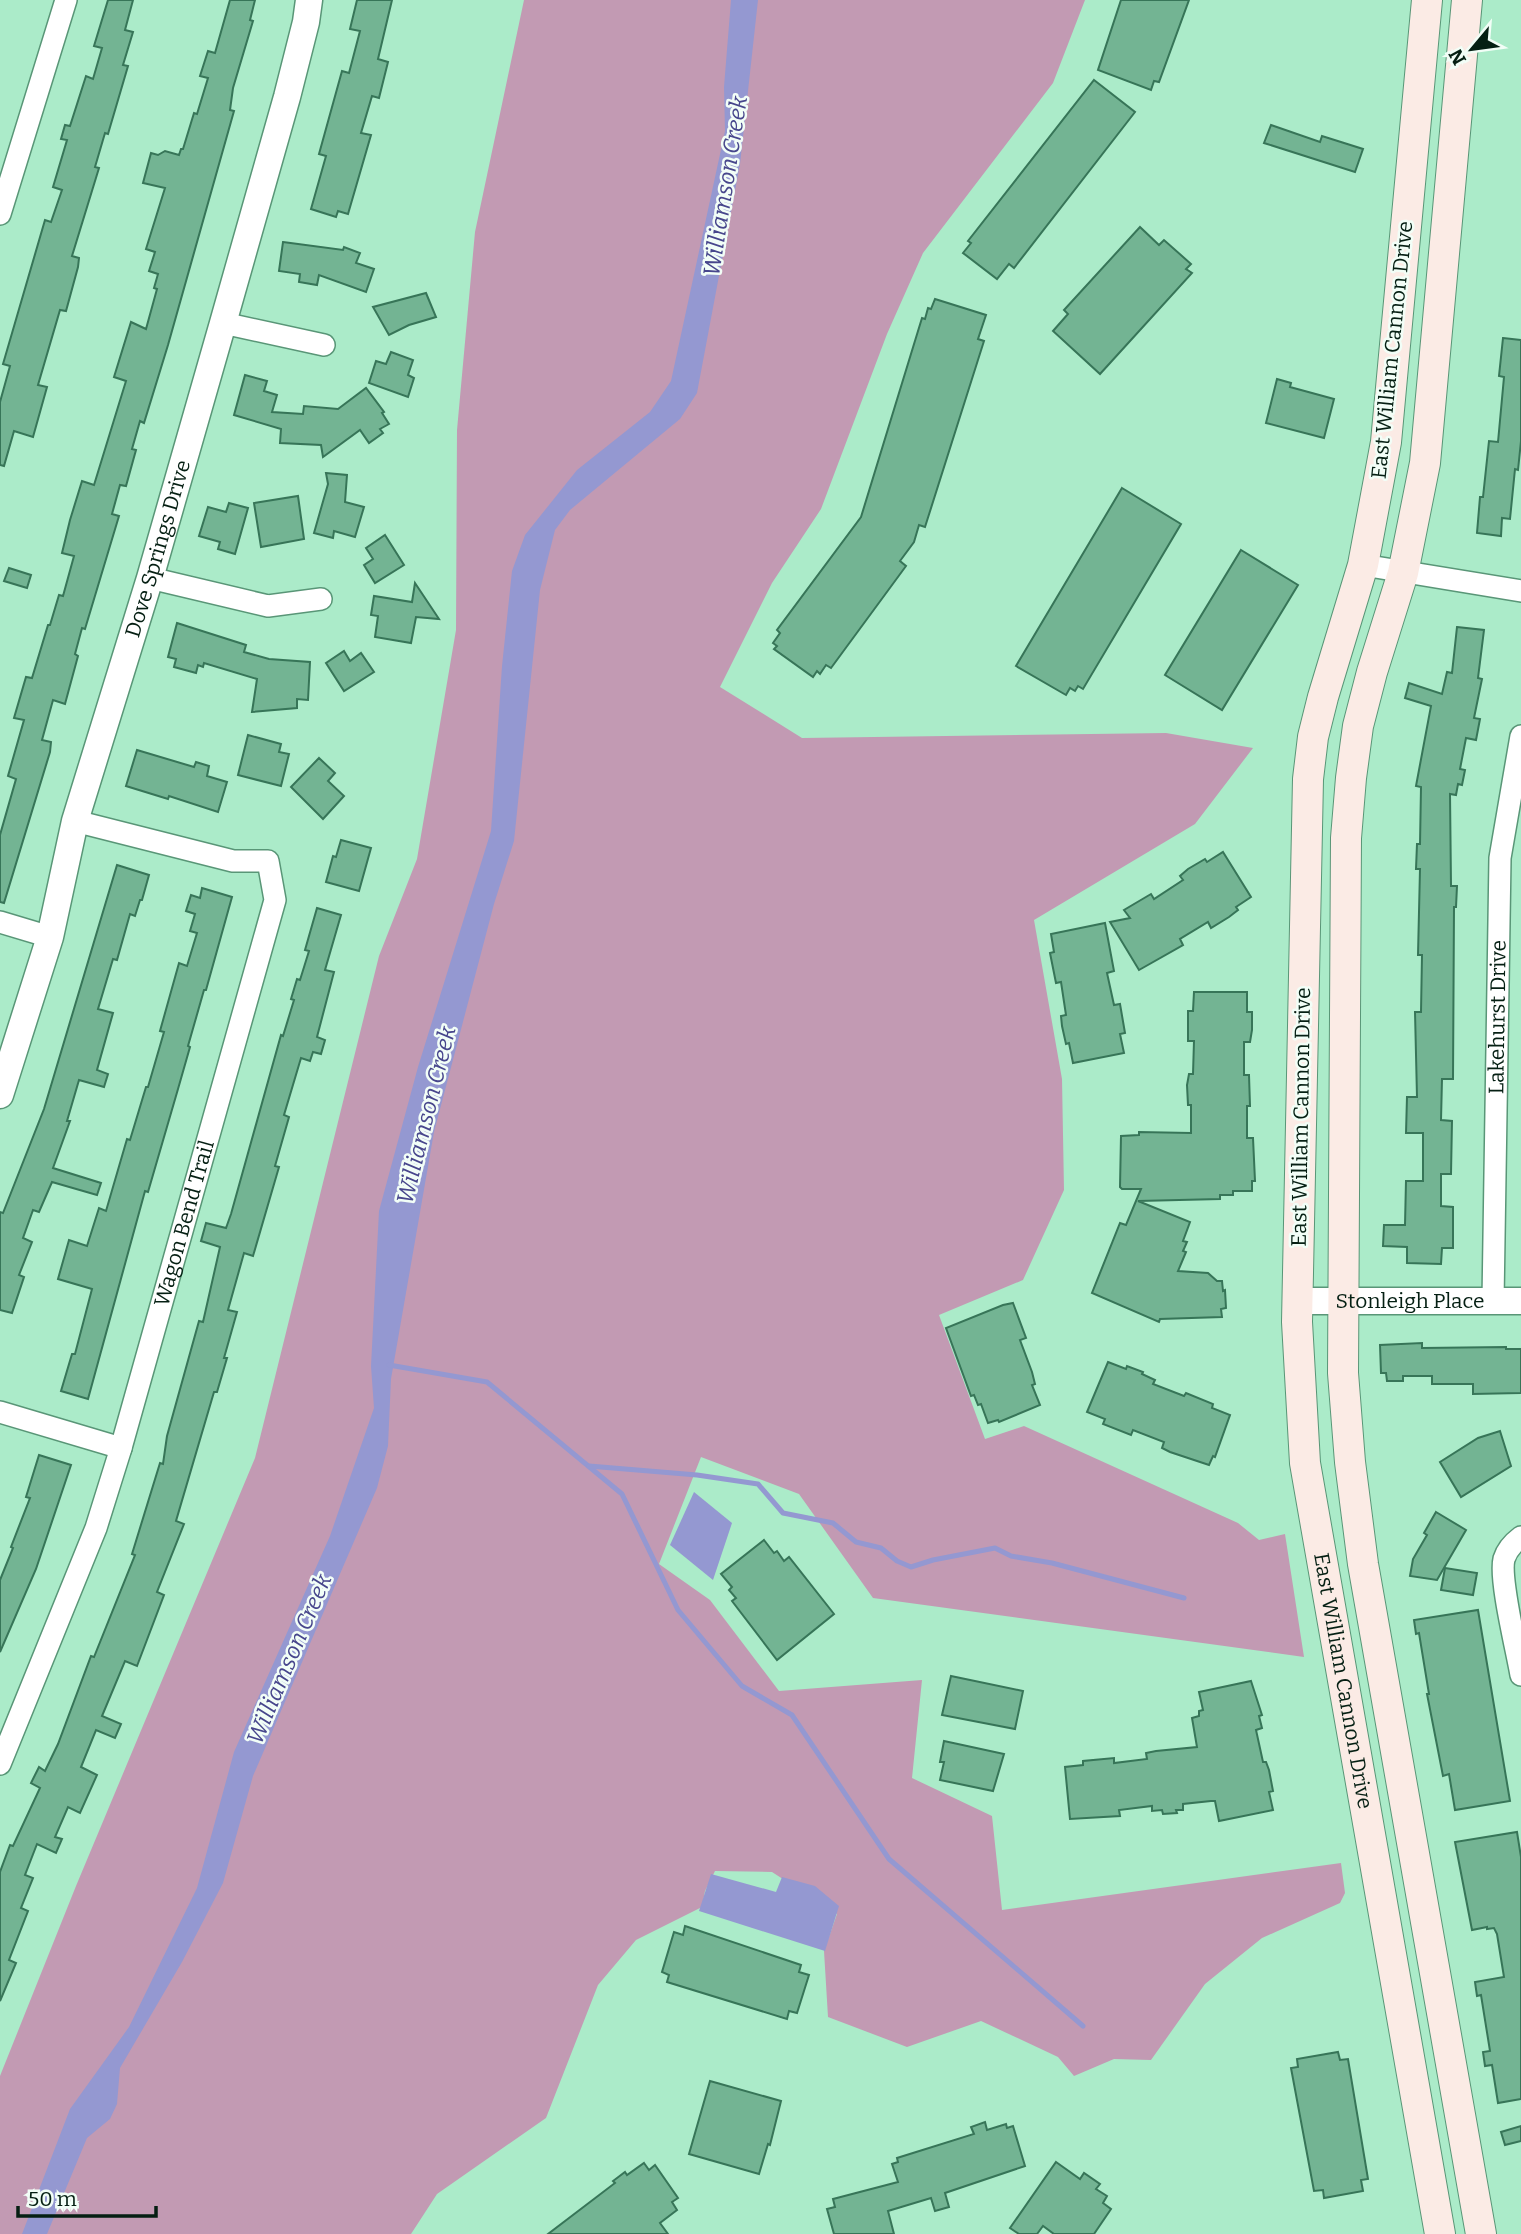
<svg xmlns="http://www.w3.org/2000/svg" width="1521" height="2234" viewBox="0 0 1521 2234" font-family="Bitter,serif">
	<rect width="100%" height="100%" fill="#abebc9"/>
	<!-- green -->
	<path fill="#c29ab3" d="M524 0H1085L1053 83 923 253 887 334 821 509 772 583 720 687 802 738 1166 733 1253 748 1195 824 1034 920 1062 1079 1064 1190 1023 1280 939 1315 985 1439 1024 1426 1238 1523 1259 1540 1285 1534 1304 1657 873 1598 799 1494 701 1457 659 1564 710 1600 779 1691 922 1680 912 1778 992 1816 1002 1910 1341 1863 1345 1893 1340 1903 1262 1938 1205 1984 1151 2060 1114 2059 1074 2076 1058 2057 981 2021 907 2047 828 2017 824 1951 837 1914 772 1872 715 1871 705 1891 702 1907 636 1940 598 1985 546 2118 437 2194 411 2234H0V2076L76 1886 255 1458 379 956 417 859 456 630 457 430 475 232Z"/>
	<!-- water -->
	<g fill="#9498d1">
		<path d="M731 0H758L740 164 697 393 680 419 570 510 555 530 540 590 514 841 494 904 434 1132 391 1379 388 1446 377 1488 253 1776 223 1883 182 1962 120 2068 117 2104 110 2119 87 2138 47 2234H22L70 2109 129 2027 197 1888 234 1752 330 1536 374 1408 371 1366 379 1211 418 1067 491 831 502 666 512 571 525 535 577 470 650 412 671 381 725 131 724 87Z"/>
		<path d="M694 1492 732 1523 713 1580 670 1545Z"/>
		<path d="M711 1874 776 1892 782 1877 815 1886 839 1906 825 1951 699 1911Z"/>
	</g>
	<g fill="none" stroke-linecap="round" stroke-linejoin="round">
		<!-- stream -->
		<g stroke="#9498d1" stroke-width="5">
			<path d="M389 1365 487 1382 622 1494 678 1610 742 1686 792 1715 889 1859 1083 2026"/>
			<path d="M589 1466 697 1475 758 1484 783 1513 833 1523 856 1542 881 1548 897 1561 911 1567 933 1560 995 1548 1011 1556 1052 1563 1184 1598"/>
		</g>
	</g>
	<!-- building -->
	<g fill="#73b493" stroke="#377558" stroke-width="2">
		<path d="M108 0H133L125 30 133 32 123 65 128 66 108 134 105 133 95 167 99 168 72 256 79 258 78 267 66 311 60 310 38 385 47 387 33 437 14 431 4 466 0 465V402L10 366 3 364 45 220 51 222 62 190 53 187 67 140 61 139 65 125 70 126 86 76 93 79 102 48 94 46Z"/>
		<path d="M230 0H255L250 20 253 21 233 88 230 110 234 111 168 345 144 423 140 421 132 449 136 450 126 486 120 485 112 514 119 516 85 629 82 628 75 654 78 656 65 704 53 700 42 740 51 742 50 752 4 903 0 902V835L16 779 8 776 24 720 14 718 26 677 32 678 48 625H50L59 595 63 596 74 556 62 553 70 520 82 481 94 485 126 381 114 377 131 322 146 329 157 289 154 288 158 274 149 271 155 252 146 249 165 188 143 183 151 153 158 155 165 151 179 155 181 149H183L194 113 197 114 208 78 200 76 208 51 215 53Z"/>
		<path d="M357 0H392L378 59 388 62 379 98 372 96 361 133 371 135 348 214 338 211 336 217 311 209 326 156 319 154 342 71 349 73 360 31 350 29Z"/>
		<path d="M1121 0H1189L1159 82 1154 81 1151 90 1098 70Z"/>
		<path d="M1094 80 1135 112 1014 268 1009 264 997 279 963 253 971 243 968 241Z"/>
		<path d="M1271 125 1320 142 1322 136 1363 149 1355 172 1264 143Z"/>
		<path d="M1140 227 1159 245 1164 240 1191 264 1186 269 1192 273 1100 374 1053 331 1068 314 1064 310Z"/>
		<path d="M283 242 343 250 344 247 360 253 356 263 374 269 366 292 319 275 317 285 299 282 300 274 279 271Z"/>
		<path d="M426 293 436 317 409 325 389 335 373 307Z"/>
		<path d="M935 299 986 315 978 339 984 341 925 527 919 525 914 542 900 561 906 566 831 668 826 665 820 674 817 671 813 677 774 649 777 646 773 643 780 633 777 630 861 517 922 318 925 319 928 308 931 309Z"/>
		<path d="M1503 338 1521 340V441L1518 470 1515 469 1510 519 1502 518 1501 536 1477 533 1480 497H1483L1489 441 1498 442 1504 377 1499 376Z"/>
		<path d="M391 352 413 360 408 375 414 378 408 397 369 383 376 361 386 364Z"/>
		<path d="M245 375 267 381 264 391 277 395 272 412 303 414 304 406 338 409 366 388 384 412 382 413 389 424 380 429 383 433 369 443 360 430 323 457 321 445 280 443 281 429 234 415Z"/>
		<path d="M1277 379 1291 383 1290 387 1334 399 1324 438 1266 423Z"/>
		<path d="M326 473 347 475 345 502 364 507 355 537 334 531 333 538 314 533 328 484Z"/>
		<path d="M1122 488 1181 524 1083 689 1078 686 1075 691 1070 688 1066 695 1016 666Z"/>
		<path d="M298 496 304 539 261 547 254 503Z"/>
		<path d="M229 503 248 508 235 554 218 549 220 542 199 536 208 507 226 512Z"/>
		<path d="M385 535 404 565 375 583 364 565 373 559 366 548Z"/>
		<path d="M1241 550 1298 585 1222 710 1165 675Z"/>
		<path d="M9 568 31 575 27 588 4 581Z"/>
		<path d="M415 583 439 619 416 617 411 643 375 637 378 616 371 615 374 596 412 602Z"/>
		<path d="M177 623 246 645 244 652 269 659 310 662 308 700 297 699V708L252 712 257 679 204 663 203 667 198 665 196 673 174 667 176 659 168 657Z"/>
		<path d="M1457 627 1484 630 1478 678 1482 679 1474 718 1480 719 1476 740 1466 738 1460 769 1465 770 1462 785 1458 784 1456 795 1450 794 1451 886H1457L1456 907H1454L1453 1079H1442L1441 1120 1452 1121 1451 1174H1441V1206L1453 1207V1248H1442L1441 1264 1407 1263V1247L1383 1246 1384 1225H1405L1406 1181H1423V1133H1406L1407 1097H1417L1415 1012H1421L1422 955H1418L1420 869H1416L1417 844H1420L1421 787 1416 786 1431 706 1405 698 1409 683 1442 694 1447 672 1452 673Z"/>
		<path d="M344 651 350 661 361 653 374 672 344 691 326 663Z"/>
		<path d="M248 735 281 744 279 752 289 754 281 786 238 775Z"/>
		<path d="M137 750 194 767 196 762 209 766 207 776 227 782 218 812 169 796 168 799 126 786Z"/>
		<path d="M319 758 335 773 328 781 344 796 323 819 291 787Z"/>
		<path d="M341 840 371 848 359 891 326 882 333 856 336 857Z"/>
		<path d="M1223 852 1251 897 1236 907 1238 910 1229 917 1211 928 1208 922 1180 939 1183 945 1139 970 1110 922 1130 918 1124 910 1151 894 1154 899 1183 880 1180 876 1188 869 1205 859 1207 862Z"/>
		<path d="M117 865 149 875 142 900H140L135 916 130 914 117 960 113 959 98 1009 113 1013 97 1070 108 1074 104 1087 79 1080 67 1121H70L53 1168 101 1183 97 1195 52 1182 39 1212 33 1210 23 1238 32 1242 19 1275 24 1277 12 1313 0 1310V1212L3 1213 44 1109Z"/>
		<path d="M202 888 232 897 206 990H204L188 1046 190 1047 178 1089 148 1192 145 1191 88 1399 61 1391 72 1354H75L92 1289 58 1279 69 1240 87 1246 99 1208 106 1211 127 1139 130 1140 146 1087H148L164 1032 160 1031 179 963 187 966 197 933 190 931 195 914 186 911 191 895 200 898Z"/>
		<path d="M317 908 341 915 325 970 334 972 317 1037 325 1040 321 1054 313 1052 310 1061 301 1058 284 1115 289 1117 275 1166 279 1167 253 1256 244 1253 228 1310 237 1312 224 1358H227L217 1392H214L176 1521 184 1524 157 1592 164 1595 137 1666 125 1661 102 1716 121 1724 115 1738 96 1730 81 1767 97 1775 80 1813 68 1807 55 1837 62 1839 56 1853 37 1844 25 1875 33 1878 21 1908 28 1911 9 1960 16 1963 0 2001V1872L10 1845 13 1846 40 1788 31 1783 39 1767 45 1771 58 1744 91 1656 94 1657 135 1555 132 1554 160 1463 163 1464 167 1436 199 1321 203 1322 220 1247 201 1241 206 1223 226 1228 231 1214 281 1035 283 1036 294 1000 291 999 297 979 300 980 309 951 305 950Z"/>
		<path d="M1105 923 1114 971 1107 973 1114 1005 1120 1004 1125 1033 1120 1034 1124 1053 1073 1063 1069 1043 1066 1044 1062 1026 1061 1016 1066 1015 1061 982 1056 983 1050 953 1054 952 1051 934Z"/>
		<path d="M1194 992H1247V1012H1252V1030L1250 1042H1244V1075H1249L1250 1106H1247V1138H1253L1255 1181H1252V1191H1233V1195H1220V1199L1138 1201 1190 1222 1183 1241 1187 1242 1183 1251 1186 1252 1178 1271 1208 1273 1217 1281H1222L1223 1291 1225 1290 1226 1308 1221 1309 1222 1317 1160 1319 1159 1322 1092 1293 1120 1223 1126 1225 1141 1189H1122L1120 1187 1121 1136 1139 1135V1132L1191 1133V1105H1188L1187 1085 1189 1074H1193L1194 1041H1188V1011H1193Z"/>
		<path d="M1013 1303 1026 1338 1020 1340 1032 1372 1035 1384 1032 1385 1040 1405 999 1422 998 1420 988 1423 981 1404 978 1405 974 1395 971 1396 946 1328 1003 1305Z"/>
		<path d="M1422 1343V1348L1506 1347V1349H1521V1393L1473 1394V1384H1432V1376H1403V1381H1387L1386 1373H1381L1380 1345Z"/>
		<path d="M1108 1362 1126 1369 1127 1366 1143 1372 1142 1374 1155 1380 1153 1384 1184 1396 1186 1393 1213 1404 1212 1408 1230 1415 1215 1457 1213 1456 1209 1465 1170 1452 1162 1448 1164 1442 1133 1430 1131 1435 1103 1424 1105 1419 1087 1412Z"/>
		<path d="M1500 1431 1511 1466 1461 1497 1440 1462 1478 1438Z"/>
		<path d="M39 1455 71 1465 36 1569 0 1652V1580L13 1548 11 1547 30 1498 26 1497Z"/>
		<path d="M1436 1512 1466 1530 1437 1580 1410 1576 1413 1559 1427 1535 1424 1533Z"/>
		<path d="M764 1540 774 1553 777 1551 784 1561 789 1557 834 1614 777 1660 732 1601 736 1598 729 1590 732 1587 721 1574Z"/>
		<path d="M1445 1568 1477 1573 1473 1595 1441 1590Z"/>
		<path d="M1478 1610 1510 1801 1455 1810 1449 1774 1443 1776 1427 1694H1429L1419 1633 1416 1634 1414 1620Z"/>
		<path d="M951 1676 1023 1691 1015 1729 942 1715Z"/>
		<path d="M1251 1681 1262 1715 1259 1716 1262 1728 1256 1730 1263 1762H1266L1269 1770 1273 1791 1269 1792 1273 1810 1219 1821 1215 1801H1211L1183 1804V1810H1176L1177 1813 1163 1814 1162 1810 1152 1811V1806L1119 1810 1120 1816 1070 1819 1065 1767 1083 1765V1761L1114 1758V1763L1147 1759 1146 1753 1156 1751 1197 1747 1192 1718 1199 1716V1711L1203 1710 1199 1692Z"/>
		<path d="M944 1741 1004 1754 993 1791 940 1780 944 1762H940Z"/>
		<path d="M1517 1832 1521 1857V2099L1498 2103 1492 2065 1485 2066 1483 2052 1490 2051 1481 1995 1477 1996 1475 1982 1504 1977 1497 1934 1494 1928 1487 1929V1927L1472 1930 1455 1842Z"/>
		<path d="M685 1926 801 1965 799 1972 809 1975 797 2013 789 2011 787 2019 667 1982 669 1975 662 1972 674 1932 683 1935Z"/>
		<path d="M1338 2052 1340 2060 1348 2059 1368 2179 1361 2180 1363 2191 1324 2198 1323 2190 1314 2191 1291 2068 1298 2067 1297 2059Z"/>
		<path d="M710 2081 781 2101 770 2145 768 2144 759 2174 689 2154Z"/>
		<path d="M985 2122 987 2130 1006 2124 1007 2128 1013 2126 1025 2166 945 2193 949 2207 935 2211 931 2198 888 2211 894 2234H834L827 2209 835 2207 833 2199 898 2182 892 2164 898 2162 897 2158 974 2134 971 2127Z"/>
		<path d="M1521 2126V2141L1505 2145 1501 2132Z"/>
		<path d="M1056 2162 1080 2179 1084 2173 1100 2184 1096 2189 1107 2196 1103 2203 1111 2209 1094 2234H1054L1043 2226 1037 2234H1019L1010 2228Z"/>
		<path d="M644 2163 649 2170 655 2165 678 2198 672 2202 677 2210 660 2223 668 2234H548L615 2183 613 2181 625 2172 627 2175Z"/>
	</g>
	<g fill="none" stroke-linecap="round" stroke-linejoin="round">
		<defs>
			<g id="minor">
				<path d="M0 214 66 0"/>
				<path d="M223 323 324 345"/>
				<path d="M1363 565 1521 591"/>
				<path d="M150 578 268 606 321 599"/>
				<path d="M0 922 50 937"/>
				<path id="s1" d="M1493 1301 1500 858 1521 736"/>
				<path d="M0 1412 121 1448"/>
				<path d="M1521 1537C1513 1543 1507 1549 1504 1559 1499 1579 1517 1651 1521 1675"/>
				<path id="s2" d="M0 1764 96 1528 121 1448 275 900 268 861H233L75 821"/>
			</g>
			<g id="tertiary">
				<path id="s3" d="M0 1095 50 937 75 821 150 578 223 323 287 97 306 22 309 0"/>
				<path id="s4" d="M1298 1301H1521"/>
			</g>
			<g id="secondary">
				<path id="s5" d="M1427 0 1386 442 1363 565 1323 697 1313 737 1308 779 1297 1322 1305 1463 1440 2234"/>
				<path d="M1467 0 1425 463 1403 573 1372 672 1358 726 1351 778 1346 838 1343 1373 1350 1462 1363 1564 1481 2234"/>
			</g>
		</defs>
		<!-- minor casing -->
		<use href="#minor" stroke="#599677" stroke-width="24"/>
		<!-- tertiary casing -->
		<use href="#tertiary" stroke="#599677" stroke-width="29"/>
		<!-- secondary casing -->
		<use href="#secondary" stroke="#599677" stroke-width="32"/>
		<!-- minor -->
		<use href="#minor" stroke="#fff" stroke-width="21"/>
		<!-- tertiary -->
		<use href="#tertiary" stroke="#fff" stroke-width="26"/>
		<!-- secondary -->
		<use href="#secondary" stroke="#fbebe5" stroke-width="30"/>
	</g>
	<g text-anchor="middle" dominant-baseline="central" stroke-width="5" stroke-linejoin="round" paint-order="stroke">
		<!-- street labels -->
		<g font-size="21" fill="#051f13" stroke="#f2fef7">
			<text transform="translate(1392 350) rotate(-84)">East William Cannon Drive</text>
			<text stroke="none"><textPath href="#s3" startOffset="569">Dove Springs Drive</textPath></text>
			<text stroke="none"><textPath href="#s1" startOffset="284">Lakehurst Drive</textPath></text>
			<text transform="translate(1301 1117) rotate(-89)">East William Cannon Drive</text>
			<text stroke="none"><textPath href="#s2" startOffset="572">Wagon Bend Trail</textPath></text>
			<text stroke="none"><textPath href="#s4" startOffset="112">Stonleigh Place</textPath></text>
			<text stroke="none"><textPath href="#s5" startOffset="1696">East William Cannon Drive</textPath></text>
		</g>
		<!-- water labels -->
		<g font-size="23" font-style="italic" fill="#47468c" stroke="#f2fef7">
			<text transform="translate(725 186) rotate(-81)">Williamson Creek</text>
			<text transform="translate(426 1115) rotate(-76)">Williamson Creek</text>
			<text transform="translate(289 1659) rotate(-67)">Williamson Creek</text>
		</g>
	</g>
	<!-- north arrow -->
	<g transform="translate(1472 49) rotate(241)" stroke="#f2fef7" stroke-width="5" paint-order="stroke">
	<path d="M0-5L12 26L0 18L-12 26Z" fill="#051f13"/>
	<text y="-10" font-size="19" font-weight="bold" text-anchor="middle" fill="#051f13">N</text>
	</g>
	<!-- scale -->
	<path d="M18 2206v10h138v-10" fill="none" stroke="#051f13" stroke-width="3.5"/>
	<text x="28" y="2206" font-size="21" fill="#051f13" stroke="#f2fef7" stroke-width="5" paint-order="stroke">50 m</text>
</svg>
